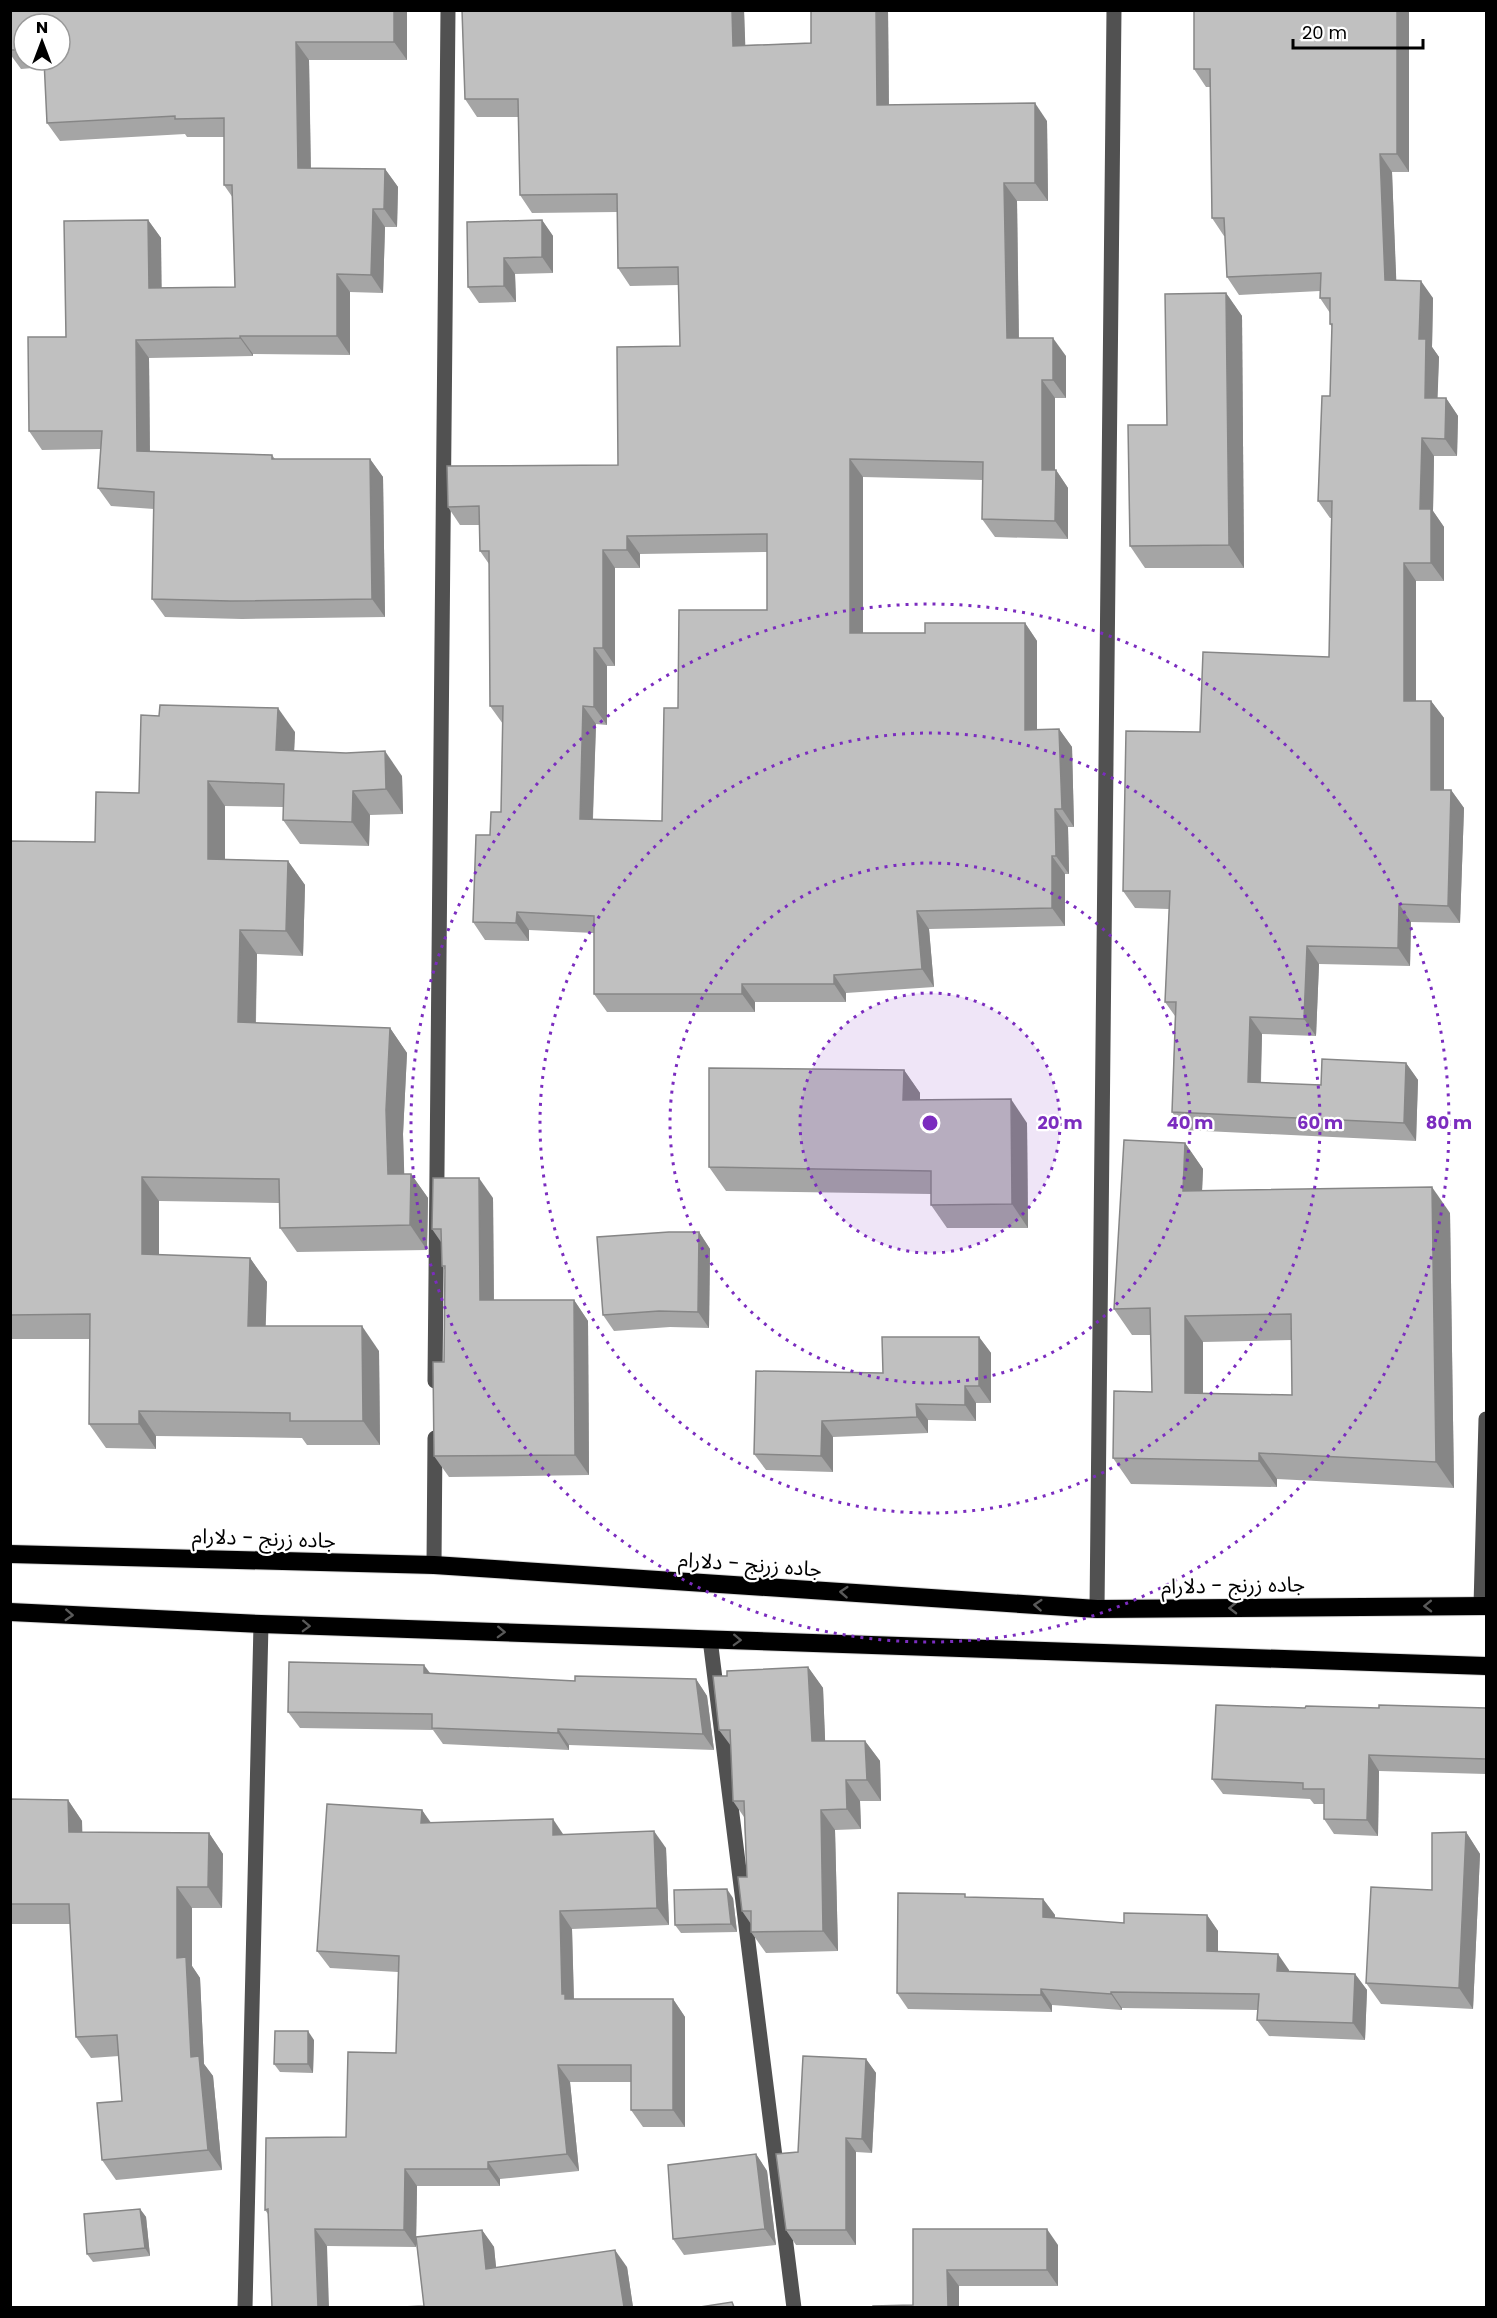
<svg xmlns="http://www.w3.org/2000/svg" width="1497" height="2318" viewBox="0 0 1497 2318" font-family="Poppins,'Noto Sans Arabic',sans-serif">
	<rect width="100%" height="100%" fill="#fff"/>
	<g fill="none" stroke-linecap="round" stroke-linejoin="round">
		<defs>
			<g id="highway">
				<path d="M10 1554 434 1565 1097 1609 1486 1606"/>
				<path d="M10 1612 261 1624 1486 1666"/>
			</g>
		</defs>
		<!-- highway casing -->
		<use href="#highway" stroke="#dbdbdb" stroke-width="20"/>
		<!-- minor -->
		<g stroke="#515151" stroke-width="15">
			<path d="M435 1381 448 10"/>
			<path d="M434 1565 435 1438"/>
			<path d="M1481 1606 1486 1419"/>
			<path d="M1097 1609 1114 10"/>
			<path d="M710 1639 794 2308"/>
			<path d="M245 2308 261 1624"/>
		</g>
		<!-- highway -->
		<use href="#highway" stroke="#000" stroke-width="18"/>
	</g>
	<!-- wall -->
	<g fill="#a5a5a5" fill-rule="evenodd">
		<path d="M10 10H407V60H309L311 168 385 169 398 187 397 227H385L383 293 350 292V355L253 354V356L149 358 150 452 272 455 275 459H370L383 477 385 617 242 619 165 617 152 599 154 509 111 506 98 488 101 449 42 450 29 431 66 337 148 220 161 238V288L235 287 233 198 224 185V137H187L185 134 60 141 47 123 45 67 21 69 10 54ZM24 24 60 60H24Z"/>
		<path d="M462 10H744L745 45 811 43 888 10 889 105 1047 121 1048 201H1017L1019 338 1066 356V398H1055V470H1056L1068 488V539L995 537 982 519 983 480 863 477V633H925L1025 623 1037 641V730L1059 729 1072 747 1074 827H1068L1069 874H1065V926L929 929 934 987 846 993V1002H755V1012H607L594 994V933L529 930V941L485 940 473 922 490 835 501 812 503 724 490 706 489 564 480 551V525H460L448 507 618 465 680 346 679 285 630 286 618 268 617 212 532 213 520 195 519 117H477L465 99ZM767 552V610L678 708 662 821 593 819 596 724 607 725V666H615V568H640V554Z"/>
		<path d="M1409 10V172H1392L1396 281 1433 298 1432 347 1439 357 1437 398H1446L1458 416 1457 456H1434L1433 511 1444 527V581H1416V701H1431L1444 718V790H1451L1464 808 1460 923 1411 922 1410 966 1319 964 1316 1036 1262 1034 1261 1083 1321 1085 1406 1063 1418 1080 1416 1141 1184 1130 1172 1112 1175 1016 1165 1002 1169 909 1135 908 1123 891 1200 732 1329 657 1331 518H1330L1318 501 1330 396 1332 327 1330 324V313L1320 298V291L1239 295 1227 277 1225 236H1224L1212 218 1210 87H1206L1194 69Z"/>
		<path d="M542 220 553 236V273L515 274 516 302 479 303 468 287Z"/>
		<path d="M1226 293 1242 316 1244 568H1145L1130 546 1167 425Z"/>
		<path d="M295 732 294 751 402 776 403 814 370 815 369 846 300 844 283 820V807L225 806V859L288 861 305 885 303 956 257 954 256 1023 390 1028 407 1053 403 1134 404 1174H411L428 1198 427 1250 297 1252 280 1228 279 1203 159 1201V1255L250 1258 267 1282 265 1326 379 1351 380 1445H307L302 1438 156 1436V1449L106 1448 89 1424 90 1339H10V841L95 842 139 793Z"/>
		<path d="M904 1070 920 1093V1100L1027 1123 1028 1228H947L931 1205V1194L726 1191 709 1167Z"/>
		<path d="M1185 1143 1203 1169 1202 1190 1450 1213 1454 1488 1277 1479V1487L1131 1484 1113 1458 1152 1392 1151 1335H1132L1114 1309ZM1292 1340V1395L1203 1393V1342Z"/>
		<path d="M493 1198 494 1300H574L588 1321 589 1475 449 1477 434 1456 444 1362 445 1270 442 1266 441 1242 432 1229Z"/>
		<path d="M699 1232 710 1249 709 1328 670 1327 614 1331 603 1315Z"/>
		<path d="M979 1337 991 1353V1403H976V1421L928 1420V1433L833 1437V1472L766 1470 754 1454 883 1373Z"/>
		<path d="M808 1667 823 1688 825 1741H865L880 1761 881 1801H860L861 1829 835 1830 838 1951 766 1953 751 1932V1924L742 1911 747 1877 744 1817 733 1801 731 1746 719 1730 727 1676Z"/>
		<path d="M430 1673 575 1681 696 1679 707 1696 714 1750 569 1745V1750L443 1744 433 1730 300 1728 288 1712Z"/>
		<path d="M1305 1708H1486V1774L1379 1771 1378 1836 1334 1834 1324 1819V1804H1314L1310 1799 1223 1794 1212 1779Z"/>
		<path d="M10 1799 68 1800 82 1821V1832L209 1833 223 1854 222 1908H192V1966L200 1978 204 2064 213 2076 222 2170 116 2180 102 2160 122 2101 119 2056 91 2058 76 2037 70 1924H10Z"/>
		<path d="M422 1810 430 1823 563 1834 666 1848 669 1925 572 1929 574 1999H673L685 2017V2127H643L631 2110V2082H570L579 2171 500 2179V2186H417L416 2237 482 2230 494 2247 496 2268 627 2267 633 2307H402L424 2306 416 2240V2247L327 2246 268 2214 265 2210 346 2137 396 2053 398 1972 330 1968 317 1951Z"/>
		<path d="M1466 1832 1480 1854 1473 2009 1381 2004 1366 1983 1432 1890Z"/>
		<path d="M967 1897 1043 1899 1055 1915V1918L1124 1923 1207 1915 1218 1931V1951L1289 1970V1971L1355 1974 1367 1990 1365 2040 1269 2036 1257 2020 1258 2010 1122 2008V2010L1052 2005V2012L908 2009 897 1993Z"/>
		<path d="M733 1898 737 1932 681 1933 675 1925Z"/>
		<path d="M314 2040 313 2073 280 2072 274 2064Z"/>
		<path d="M866 2059 876 2073 872 2153 856 2152V2245H796L786 2230 798 2152Z"/>
		<path d="M756 2154 767 2171 776 2245 684 2255 673 2239Z"/>
		<path d="M140 2209 146 2217 150 2256 93 2262 87 2254Z"/>
		<path d="M913 2229 1058 2245V2286H959L913 2305Z"/>
	</g>
	<!-- shaded-wall -->
	<g fill="#868686">
		<path d="M394 10H407V60L394 42Z"/>
		<path d="M732 10H744L746 64 733 46Z"/>
		<path d="M876 10H888L889 123 877 105Z"/>
		<path d="M1397 10H1409V172L1397 154Z"/>
		<path d="M296 42 309 60 311 186 298 168Z"/>
		<path d="M1035 103 1047 121 1048 201 1035 183Z"/>
		<path d="M1380 154 1392 172 1397 298 1385 280Z"/>
		<path d="M385 169 398 187 397 227 384 209Z"/>
		<path d="M1004 183 1017 201 1019 355 1007 338Z"/>
		<path d="M373 209 385 227 383 293 371 275Z"/>
		<path d="M148 220 161 238 162 307 149 288Z"/>
		<path d="M542 220 553 236V273L542 257Z"/>
		<path d="M504 258 515 274 516 302 504 286Z"/>
		<path d="M337 274 350 292V355L337 336Z"/>
		<path d="M1421 281 1433 298 1432 347 1439 357 1437 415 1425 398 1419 339Z"/>
		<path d="M1226 293 1242 316 1244 568 1229 545Z"/>
		<path d="M240 336 253 354V356L240 338Z"/>
		<path d="M1053 338 1066 356V398L1053 380Z"/>
		<path d="M136 340 149 358 150 470 137 451Z"/>
		<path d="M1042 380 1055 398V488L1042 470Z"/>
		<path d="M1446 398 1458 416 1457 456 1445 439Z"/>
		<path d="M1422 438 1434 456 1433 511 1444 527V581L1431 563 1420 509Z"/>
		<path d="M370 459 383 477 385 617 372 599Z"/>
		<path d="M850 459 863 477V651L850 633Z"/>
		<path d="M1056 470 1068 488V539L1055 521Z"/>
		<path d="M627 536 640 554V568L627 550Z"/>
		<path d="M603 550 615 568V666L603 648Z"/>
		<path d="M1404 563 1416 581V718L1404 701Z"/>
		<path d="M1025 623 1037 641V748L1025 730Z"/>
		<path d="M594 648 607 666V725L594 707Z"/>
		<path d="M1431 701 1444 718V807L1431 790Z"/>
		<path d="M583 706 596 724 592 837 580 819Z"/>
		<path d="M278 708 295 732 293 775 276 750Z"/>
		<path d="M1059 729 1072 747 1074 827 1062 809Z"/>
		<path d="M385 751 402 776 403 814 386 789Z"/>
		<path d="M208 781 225 806V883L208 859Z"/>
		<path d="M1451 790 1464 808 1460 923 1448 906Z"/>
		<path d="M353 791 370 815 369 846 352 822Z"/>
		<path d="M1055 809 1068 827 1069 874 1056 856Z"/>
		<path d="M1052 856 1065 874V926L1052 908Z"/>
		<path d="M288 861 305 885 303 956 286 931Z"/>
		<path d="M1399 904 1411 922 1410 966 1398 948Z"/>
		<path d="M917 911 929 929 934 987 922 969Z"/>
		<path d="M517 912 529 930V941L516 923Z"/>
		<path d="M240 930 257 954 255 1046 238 1022Z"/>
		<path d="M1307 946 1319 964 1316 1036 1304 1019Z"/>
		<path d="M834 975 846 993V1002L834 984Z"/>
		<path d="M742 984 755 1002V1012L742 994Z"/>
		<path d="M1250 1017 1262 1034 1260 1100 1248 1082Z"/>
		<path d="M390 1028 407 1053 403 1134 405 1198 388 1174 386 1110Z"/>
		<path d="M1406 1063 1418 1080 1416 1141 1404 1123Z"/>
		<path d="M904 1070 920 1093V1124L903 1100Z"/>
		<path d="M1011 1099 1027 1123 1028 1228 1012 1204Z"/>
		<path d="M1185 1143 1203 1169 1201 1216 1183 1191Z"/>
		<path d="M411 1174 428 1198 427 1250 410 1225Z"/>
		<path d="M142 1177 159 1201V1278L142 1254Z"/>
		<path d="M479 1178 493 1198 494 1320 480 1300Z"/>
		<path d="M1432 1187 1450 1213 1454 1488 1436 1462Z"/>
		<path d="M699 1232 710 1249 709 1328 698 1312Z"/>
		<path d="M250 1258 267 1282 265 1351 248 1326Z"/>
		<path d="M574 1300 588 1321 589 1475 575 1455Z"/>
		<path d="M1185 1316 1203 1342V1418L1185 1393Z"/>
		<path d="M362 1326 379 1351 380 1445 363 1421Z"/>
		<path d="M979 1337 991 1353V1403L979 1386Z"/>
		<path d="M965 1386 976 1403V1421L965 1405Z"/>
		<path d="M916 1404 928 1420V1433L917 1417Z"/>
		<path d="M139 1411 156 1436V1449L139 1424Z"/>
		<path d="M822 1421 833 1437V1472L821 1456Z"/>
		<path d="M1259 1453 1277 1479V1487L1259 1461Z"/>
		<path d="M424 1665 436 1681 424 1673Z"/>
		<path d="M808 1667 823 1688 826 1762 812 1741Z"/>
		<path d="M696 1679 707 1696 714 1750 703 1734Z"/>
		<path d="M558 1729 569 1745V1750L558 1733Z"/>
		<path d="M865 1741 880 1761 881 1801 867 1780Z"/>
		<path d="M1369 1755 1379 1771 1378 1836 1367 1820Z"/>
		<path d="M846 1780 860 1801 861 1829 847 1809Z"/>
		<path d="M68 1800 82 1821 83 1853 69 1832Z"/>
		<path d="M422 1810 434 1827 421 1823Z"/>
		<path d="M821 1810 835 1830 838 1951 823 1931Z"/>
		<path d="M553 1819 565 1837 553 1835Z"/>
		<path d="M654 1831 666 1848 669 1925 657 1908Z"/>
		<path d="M1466 1832 1480 1854 1473 2009 1459 1988Z"/>
		<path d="M209 1833 223 1854 222 1908 208 1887Z"/>
		<path d="M177 1887 192 1908V1966L200 1978 204 2064 213 2076 222 2170 208 2150 191 2057 177 1958Z"/>
		<path d="M727 1889 733 1898 737 1932 731 1924Z"/>
		<path d="M1043 1899 1055 1915 1054 1934 1043 1917Z"/>
		<path d="M560 1911 572 1929 574 2007 577 2017 562 1994Z"/>
		<path d="M1207 1915 1218 1931V1967L1207 1951Z"/>
		<path d="M1278 1954 1289 1970 1288 1987 1277 1971Z"/>
		<path d="M1355 1974 1367 1990 1365 2040 1353 2023Z"/>
		<path d="M1041 1989 1052 2005V2012L1041 1995Z"/>
		<path d="M1111 1992 1122 2008V2010L1111 1994Z"/>
		<path d="M673 1999 685 2017V2127L673 2110Z"/>
		<path d="M308 2031 314 2040 313 2073 308 2064Z"/>
		<path d="M866 2059 876 2073 872 2153 862 2139Z"/>
		<path d="M558 2065 570 2082 579 2171 567 2154Z"/>
		<path d="M846 2138 856 2152V2245L846 2230Z"/>
		<path d="M756 2154 767 2171 776 2245 765 2229Z"/>
		<path d="M488 2162 500 2179V2186L488 2169Z"/>
		<path d="M405 2169 417 2186 416 2247 404 2230Z"/>
		<path d="M140 2209 146 2217 150 2256 145 2248Z"/>
		<path d="M315 2229 327 2246 329 2307H318Z"/>
		<path d="M1047 2229 1058 2245V2286L1047 2270Z"/>
		<path d="M482 2230 494 2247 498 2286 486 2269Z"/>
		<path d="M615 2250 627 2267 633 2307H624Z"/>
		<path d="M947 2270 959 2286V2307H948Z"/>
	</g>
	<!-- building -->
	<g fill="#c0c0c0" stroke="#868686" stroke-width="1.5" fill-rule="evenodd">
		<path d="M10 10H394V42H296L298 168 385 169 384 209H373L371 275 337 274V336H240V338L136 340 137 451 272 455V459H370L372 599 230 601 152 599 154 492 98 488 102 431H29L28 337H66L64 221 148 220 149 288 235 287 232 185H224V118L175 119V116L47 123 44 60H60V24H24V50H10Z"/>
		<path d="M462 10H732L733 46 811 43V10H876L877 105 1035 103V183H1004L1007 338H1053V380H1042V470H1056L1055 521 982 519 983 462 850 459V633H925V623H1025V730L1059 729 1062 809H1055L1056 856H1052V908L917 911 922 969 834 975V984H742V994H594V916L517 912 516 923 473 922 476 835H490L491 812H501L503 706H490L489 551H480L479 506 448 507 447 466 618 465 617 347 680 346 678 267 618 268 617 194 520 195 518 99H465ZM767 534V610H679L678 708H664L662 821 580 819 583 706 594 707V648H603V550H627V536Z"/>
		<path d="M1194 10H1397V154H1380L1385 280 1421 281 1419 339H1426L1425 398H1446L1445 439 1422 438 1420 509H1431V563H1404V701H1431V790H1451L1448 906 1399 904 1398 948 1307 946 1304 1019 1250 1017 1248 1082 1321 1085 1322 1059 1406 1063 1404 1123 1172 1112 1176 1002H1165L1170 891H1123L1126 731 1200 732 1203 652 1329 657 1332 501H1318L1322 396H1330L1332 324H1330V298H1320L1321 273 1227 277 1224 218H1212L1210 69H1194Z"/>
		<path d="M542 220V257L504 258V286L468 287 467 222Z"/>
		<path d="M1226 293 1229 545 1130 546 1128 425H1167L1165 294Z"/>
		<path d="M160 705 278 708 276 750 346 753 385 751 386 789 353 791 352 822 283 820 284 784 208 781V859L288 861 286 931 240 930 238 1022 390 1028 386 1110 388 1174H411L410 1225 280 1228 279 1179 142 1177V1254L250 1258 248 1326H362L363 1421H290V1413L139 1411V1424H89L90 1314 10 1315V841L95 842 96 792 139 793 141 715 159 716Z"/>
		<path d="M709 1068 904 1070 903 1100 1011 1099 1012 1204 931 1205V1171L709 1167Z"/>
		<path d="M1124 1140 1185 1143 1183 1191 1432 1187 1436 1462 1259 1453V1461L1113 1458 1114 1391 1152 1392 1150 1308 1114 1309ZM1291 1314 1292 1395 1185 1393V1316Z"/>
		<path d="M433 1178H479L480 1300H574L575 1455 434 1456 433 1362H444L445 1266H442L441 1229H432Z"/>
		<path d="M669 1232H699L698 1312 659 1311 603 1315 597 1237Z"/>
		<path d="M882 1337H979V1386H965V1405L916 1404 917 1417 822 1421 821 1456 754 1454 756 1371 883 1373Z"/>
		<path d="M289 1662 424 1665V1673L575 1681V1676L696 1679 703 1734 558 1729V1733L432 1728V1714L288 1712Z"/>
		<path d="M808 1667 812 1741H865L867 1780H846L847 1809 821 1810 823 1931 751 1932V1911H742L738 1877H747L744 1801H733L730 1730H719L713 1676H727V1671Z"/>
		<path d="M1216 1705 1305 1708 1306 1706 1379 1708V1705L1486 1708V1759L1369 1755 1367 1820 1324 1819V1789H1303V1783L1212 1779Z"/>
		<path d="M10 1799 68 1800 69 1832 209 1833 208 1887H177V1958L186 1957 191 2057 199 2056 208 2150 102 2160 97 2103 122 2101 117 2035 76 2037 69 1904H10Z"/>
		<path d="M327 1804 422 1810 421 1823 553 1819V1835L654 1831 657 1908 560 1911 562 1994H565V1999H673V2110H631V2065H558L567 2154 488 2162V2169H405L404 2230 315 2229 318 2307H272L268 2209 265 2210 266 2138 346 2137 348 2052 396 2053 399 1956 317 1951Z"/>
		<path d="M1466 1832 1459 1988 1366 1983 1371 1887 1432 1890V1833Z"/>
		<path d="M727 1889 731 1924 675 1925 674 1890Z"/>
		<path d="M898 1893 965 1894V1897L1043 1899V1917L1124 1923V1913L1207 1915V1951L1278 1954 1277 1971 1355 1974 1353 2023 1257 2020 1259 1994 1111 1992V1994L1041 1989V1995L897 1993Z"/>
		<path d="M275 2031H308V2064H274Z"/>
		<path d="M803 2056 866 2059 862 2139 846 2138V2230H786L776 2154 798 2152Z"/>
		<path d="M756 2154 765 2229 673 2239 668 2165Z"/>
		<path d="M140 2209 145 2248 87 2254 84 2214Z"/>
		<path d="M913 2229H1047V2270H947L948 2307H873V2306L913 2305Z"/>
		<path d="M482 2230 486 2269 615 2250 624 2307H402L424 2306 416 2237Z"/>
		<path d="M732 2302 734 2307H700Z"/>
	</g>
	<!-- one-way arrows -->
	<defs><path id="oneway-chevron" d="M-2-3.5L2.5 0L-2 3.5" fill="none" stroke-width="1.6" stroke-linecap="round" stroke-linejoin="round" transform="scale(1.5)"/></defs>
	<g stroke="#595959">
		<use href="#oneway-chevron" transform="translate(844 1592) rotate(-176)"/>
		<use href="#oneway-chevron" transform="translate(1038 1605) rotate(-176)"/>
		<use href="#oneway-chevron" transform="translate(1428 1606) rotate(179)"/>
		<use href="#oneway-chevron" transform="translate(1233 1608) rotate(179)"/>
		<use href="#oneway-chevron" transform="translate(69 1615) rotate(3)"/>
		<use href="#oneway-chevron" transform="translate(306 1626) rotate(2)"/>
		<use href="#oneway-chevron" transform="translate(501 1632) rotate(2)"/>
		<use href="#oneway-chevron" transform="translate(737 1640) rotate(2)"/>
	</g>
	<!-- distance rings -->
	<circle cx="930" cy="1123" r="130" fill="#7b2cbf" fill-opacity=".12"/>
	<g fill="none" stroke="#7b2cbf" stroke-width="3" stroke-dasharray="3 6">
		<circle cx="930" cy="1123" r="130"/>
		<circle cx="930" cy="1123" r="260"/>
		<circle cx="930" cy="1123" r="390"/>
		<circle cx="930" cy="1123" r="519"/>
	</g>
	<g text-anchor="middle" dominant-baseline="central" stroke-width="4.5" stroke-linejoin="round" paint-order="stroke">
		<!-- street labels -->
		<g font-size="21" fill="#000" stroke="#fff">
			<text transform="translate(264 1538) rotate(2)">جاده زرنج - دلارام</text>
			<text transform="translate(750 1564) rotate(4)">جاده زرنج - دلارام</text>
			<text transform="translate(1233 1585) rotate(-1)">جاده زرنج - دلارام</text>
		</g>
	</g>
	<circle cx="930" cy="1123" r="9" fill="#7b2cbf" stroke="#fff" stroke-width="3"/>
	<g font-size="18" text-anchor="middle" font-weight="bold" fill="#7b2cbf" stroke="#fff" stroke-width="4.5" stroke-linejoin="round" paint-order="stroke">
		<text x="1060" y="1129">20 m</text>
		<text x="1190" y="1129">40 m</text>
		<text x="1320" y="1129">60 m</text>
		<text x="1449" y="1129">80 m</text>
	</g>
	<!-- border -->
	<rect width="1497" height="2318" fill="none" stroke="#000000" stroke-width="24"/>
	<!-- north arrow -->
	<g transform="translate(42 42)"><circle r="28" fill="#ffffff" stroke="#999999" stroke-width="1.5"/>
	<path d="M0-4.5L10 22L0 15L-10 22Z" fill="#000000"/>
	<text y="-9" font-size="16" font-weight="bold" text-anchor="middle" fill="#000000">N</text>
	</g>
	<!-- scale -->
	<path d="M1293 39v9h130v-9" fill="none" stroke="#000000" stroke-width="3"/>
	<text x="1302" y="39" font-size="18" fill="#000000" stroke="#ffffff" stroke-width="4.5" paint-order="stroke">20 m</text>
</svg>
